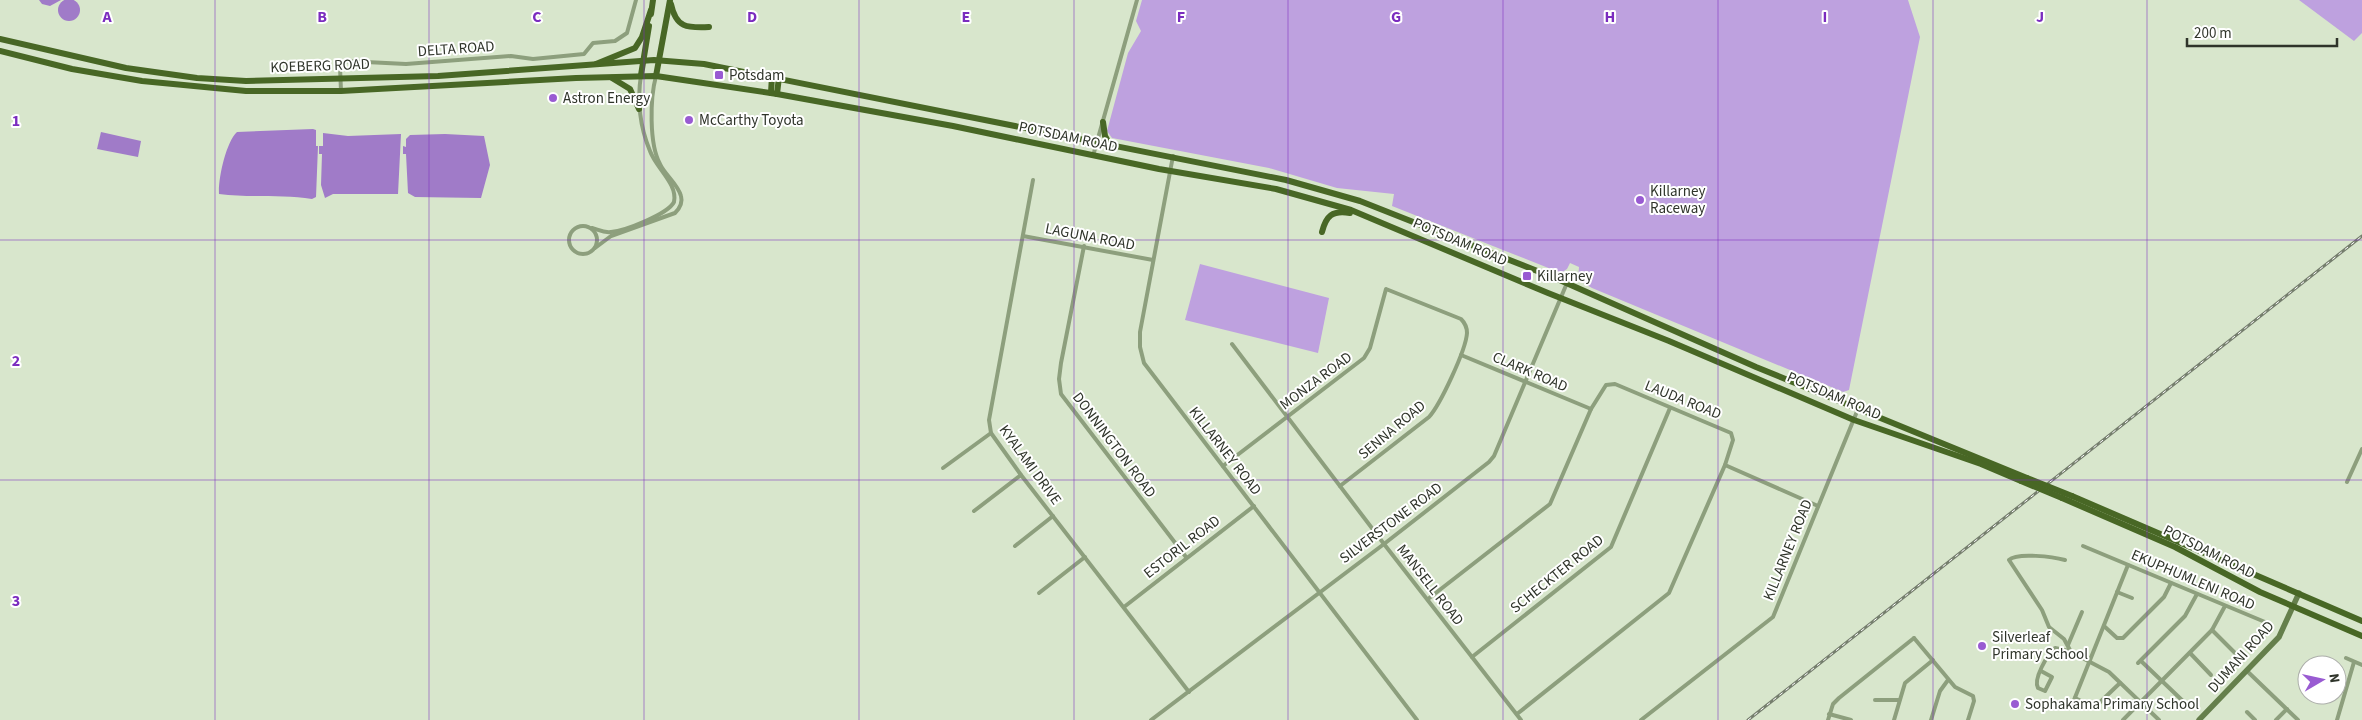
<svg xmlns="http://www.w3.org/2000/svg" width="2362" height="720" viewBox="0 0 2362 720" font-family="'Source Sans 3',sans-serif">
	<rect width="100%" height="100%" fill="#d8e6cc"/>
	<!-- green -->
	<g fill="#bea1df">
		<path d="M1142 0H1908L1920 37 1849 390 1843 392 1592 288 1578 280 1579 267 1570 263 1567 269 1561 273 1392 206 1394 194 1337 188 1269 168 1112 138 1107 131 1128 53 1141 31 1136 21Z"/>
		<path d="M2299 0H2362V33L2354 41Z"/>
		<path d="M1200 264 1329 298 1318 353 1185 320Z"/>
	</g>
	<!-- water -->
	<g fill="#a07bc8">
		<circle cx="69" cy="10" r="11"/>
		<path d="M39 0H61L50 6 42 4Z"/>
		<path d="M313 129 316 130V146H318L316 197 312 199C282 194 250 198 219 194 218 179 226 142 237 132Z"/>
		<path d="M101 132 141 141 138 157 97 149Z"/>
		<path d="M323 133 348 136 401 134 398 194H333L325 198 321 185 322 154H319V146H323Z"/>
		<path d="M445 134 484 136 490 165 481 198 415 197 408 193 406 154H403V146L406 147V139L410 135Z"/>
	</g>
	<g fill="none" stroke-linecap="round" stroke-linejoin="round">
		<!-- street -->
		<g stroke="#8d9f7d" stroke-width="4">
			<path d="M341 91 340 67 346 61 406 64 511 56 533 59 584 54 593 43 615 41 627 33 636 0"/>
			<path d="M1093 156 1137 0"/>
			<path d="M1173 156 1140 332V347L1144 363 1417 720"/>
			<path d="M1033 180 989 420 991 433 1021 475 1189 692"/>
			<circle cx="583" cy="240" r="14"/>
			<path d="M592 228C599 230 604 233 611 232 625 231 668 214 674 202 678 184 656 168 650 151 640 127 637 101 641 75"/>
			<path d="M1023 236 1153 260"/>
			<path d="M1084 246 1061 363 1059 379 1061 394 1186 557"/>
			<path d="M595 248 611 236 675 213C679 209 683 203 681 196 678 184 665 175 660 164 649 144 650 98 656 76"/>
			<path d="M1232 344 1384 544 1521 720"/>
			<path d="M1461 355 1591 409"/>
			<path d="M1725 465 1818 506"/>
			<path d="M1223 466 1364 358 1370 348 1386 289 1461 319C1465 323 1467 327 1467 333 1466 350 1440 405 1429 417L1340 486"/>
			<path d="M943 468 991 433"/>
			<path d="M2347 482 2362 449"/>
			<path d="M974 511 1021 475"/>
			<path d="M1015 546 1053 516"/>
			<path d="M2083 546 2265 622"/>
			<path d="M2065 560C2054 557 2017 552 2009 560L2042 610 2049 627 2064 639 2071 652 2109 672 2159 720"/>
			<path d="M2117 592 2132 598"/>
			<path d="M1039 593 1085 557"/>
			<path d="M1428 599 1550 504 1591 409 1606 385 1615 384 1731 433 1733 440 1725 465 1669 593 1517 714"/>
			<path d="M1124 607 1254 506"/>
			<path d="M2104 626 2117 638H2123L2164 597 2171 583"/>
			<path d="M2212 630 2235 653"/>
			<path d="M1914 638 1955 687 1973 696 1974 701 1968 720"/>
			<path d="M2068 645 2082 612"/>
			<path d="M2190 653 2211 675"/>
			<path d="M1472 657 1611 547 1670 408"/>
			<path d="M2346 658 2362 665"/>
			<path d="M2141 661 2185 703"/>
			<path d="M2138 663 2185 616 2197 594"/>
			<path d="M2041 671 2052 677 2045 691 2038 688C2033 679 2047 655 2055 648L2069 651"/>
			<path d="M2247 671 2298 720"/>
			<path d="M2337 681 2347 684"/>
			<path d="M2321 697 2322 695"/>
			<path d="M2075 698 2091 706H2096L2120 683"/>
			<path d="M1875 700H1899"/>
			<path d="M2072 705 2128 565"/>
			<path d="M2247 712 2255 720"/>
			<path d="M1829 714 1851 720"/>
			<path d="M1151 720 1384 544 1489 462 1494 456 1567 283"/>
			<path d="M1641 720 1773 617 1858 409"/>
			<path d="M1828 720 1833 704 1839 698 1914 638"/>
			<path d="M1894 720 1905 683 1933 660"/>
			<path d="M1931 720 1940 691 1948 680"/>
			<path d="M2123 720 2212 630 2225 606"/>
			<path d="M2276 720 2287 709"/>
			<path d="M2337 720 2354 662"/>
		</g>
		<!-- secondary -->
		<path stroke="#657f4c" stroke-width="5.5" d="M2199 720 2279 637 2299 593"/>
		<!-- primary -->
		<g stroke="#486725" stroke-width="6">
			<path d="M671 4C676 28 687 28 709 27"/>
			<path d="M651 14 653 0"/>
			<path d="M0 39 126 68 197 78 246 81 438 76 654 60 704 64 1286 180 1360 201 1555 278 1756 367 2027 478"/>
			<path d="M0 51 72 69 142 81 246 91H341L576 78 656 76 777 94 953 126 1159 169 1276 189 1351 210 1548 293 1669 341 1854 420 1981 464 2021 481"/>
			<path d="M596 64 635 48 642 37 651 10"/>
			<path d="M641 75 649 26"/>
			<path d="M656 76 670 0"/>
			<path d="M612 78 630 89 639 109"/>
			<path d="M771 93 772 76"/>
			<path d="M777 94 779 77"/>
			<path d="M1103 122 1105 136 1109 143"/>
			<path d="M1322 232C1326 216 1332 210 1350 213"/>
			<path d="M2072 496 2362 621"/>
			<path d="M2062 498 2175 547 2260 592 2362 636"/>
		</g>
		<defs>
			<path id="rail" d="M1748 720 2362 236"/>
		</defs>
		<!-- rail casing -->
		<use href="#rail" stroke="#757e6d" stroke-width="3"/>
		<!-- rail -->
		<use href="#rail" stroke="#fff" stroke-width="1" stroke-dasharray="4" stroke-linecap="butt"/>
		<!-- primary-bridge -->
		<g stroke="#486725" stroke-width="6">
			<path d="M2027 478 2072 496"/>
			<path d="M2021 481 2062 498"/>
		</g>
	</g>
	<!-- grid -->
	<path fill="none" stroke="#7b2cbf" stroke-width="1" stroke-opacity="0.55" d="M215 0V720M429 0V720M644 0V720M859 0V720M1074 0V720M1288 0V720M1503 0V720M1718 0V720M1933 0V720M2147 0V720M0 240H2362M0 480H2362"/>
	<!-- markers -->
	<g fill="#995bd2" stroke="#fff" stroke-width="2">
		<rect x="714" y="70" width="10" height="10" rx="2.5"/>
		<circle cx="553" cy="98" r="5"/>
		<circle cx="689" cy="120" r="5"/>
		<circle cx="1640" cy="200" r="5"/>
		<rect x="1522" y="271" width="10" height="10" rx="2.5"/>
		<circle cx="1982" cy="646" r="5"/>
		<circle cx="2015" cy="704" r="5"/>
	</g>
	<g text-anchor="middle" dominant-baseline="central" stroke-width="4" stroke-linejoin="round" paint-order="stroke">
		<!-- street labels -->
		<g font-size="15" fill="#2f342a" stroke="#fff">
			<text transform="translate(456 49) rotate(-4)">DELTA ROAD</text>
			<text transform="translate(320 66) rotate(-2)">KOEBERG ROAD</text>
			<text transform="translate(1068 137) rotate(12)">POTSDAM ROAD</text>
			<text transform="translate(1090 237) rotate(11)">LAGUNA ROAD</text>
			<text transform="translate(1460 242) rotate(23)">POTSDAM ROAD</text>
			<text transform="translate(1530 372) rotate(23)">CLARK ROAD</text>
			<text transform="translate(1316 381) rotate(-37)">MONZA ROAD</text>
			<text transform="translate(1834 396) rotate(23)">POTSDAM ROAD</text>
			<text transform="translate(1683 400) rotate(22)">LAUDA ROAD</text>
			<text transform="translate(1392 430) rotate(-40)">SENNA ROAD</text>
			<text transform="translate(1114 445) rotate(53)">DONNINGTON ROAD</text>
			<text transform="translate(1225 451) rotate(52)">KILLARNEY ROAD</text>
			<text transform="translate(1030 465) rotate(54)">KYALAMI DRIVE</text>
			<text transform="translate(1391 523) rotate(-37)">SILVERSTONE ROAD</text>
			<text transform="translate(1182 547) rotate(-38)">ESTORIL ROAD</text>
			<text transform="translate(1788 550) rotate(-68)">KILLARNEY ROAD</text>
			<text transform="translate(2209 552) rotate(27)">POTSDAM ROAD</text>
			<text transform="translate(1557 574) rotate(-39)">SCHECKTER ROAD</text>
			<text transform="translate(2193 580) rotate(23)">EKUPHUMLENI ROAD</text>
			<text transform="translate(1430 585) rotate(52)">MANSELL ROAD</text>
			<text transform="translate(2241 657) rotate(-48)">DUMANI ROAD</text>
		</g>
		<!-- poi labels -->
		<g font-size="15" fill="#2f342a" stroke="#fff" text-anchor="start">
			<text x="729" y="75">Potsdam</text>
			<text x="563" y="98">Astron Energy</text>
			<text x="699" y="120">McCarthy Toyota</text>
			<text x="1650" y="191">Killarney<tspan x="1650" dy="17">Raceway</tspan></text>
			<text x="1537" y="276">Killarney</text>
			<text x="1992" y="637">Silverleaf<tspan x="1992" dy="17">Primary School</tspan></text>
			<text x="2025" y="704">Sophakama Primary School</text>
		</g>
	</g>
	<g font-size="16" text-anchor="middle" font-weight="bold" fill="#7b2cbf" stroke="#fff" stroke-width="4" stroke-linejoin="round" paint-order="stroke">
		<text x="107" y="22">A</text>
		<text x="322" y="22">B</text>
		<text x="537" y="22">C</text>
		<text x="752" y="22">D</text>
		<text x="966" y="22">E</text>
		<text x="1181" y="22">F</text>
		<text x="1396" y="22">G</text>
		<text x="1610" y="22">H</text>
		<text x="1825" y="22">I</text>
		<text x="2040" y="22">J</text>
		<text x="16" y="126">1</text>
		<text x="16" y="366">2</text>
		<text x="16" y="606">3</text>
	</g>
	<!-- north arrow -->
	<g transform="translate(2322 680) rotate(81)"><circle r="24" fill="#ffffff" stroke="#acaeaa"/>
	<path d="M0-4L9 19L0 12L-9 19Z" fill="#995bd2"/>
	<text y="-8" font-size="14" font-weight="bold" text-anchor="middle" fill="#2f342a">N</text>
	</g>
	<!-- scale -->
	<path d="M2187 38v8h150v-8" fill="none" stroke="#2f342a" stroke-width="2.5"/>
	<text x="2194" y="38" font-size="15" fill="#2f342a" stroke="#ffffff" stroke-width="4" paint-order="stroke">200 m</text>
</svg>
